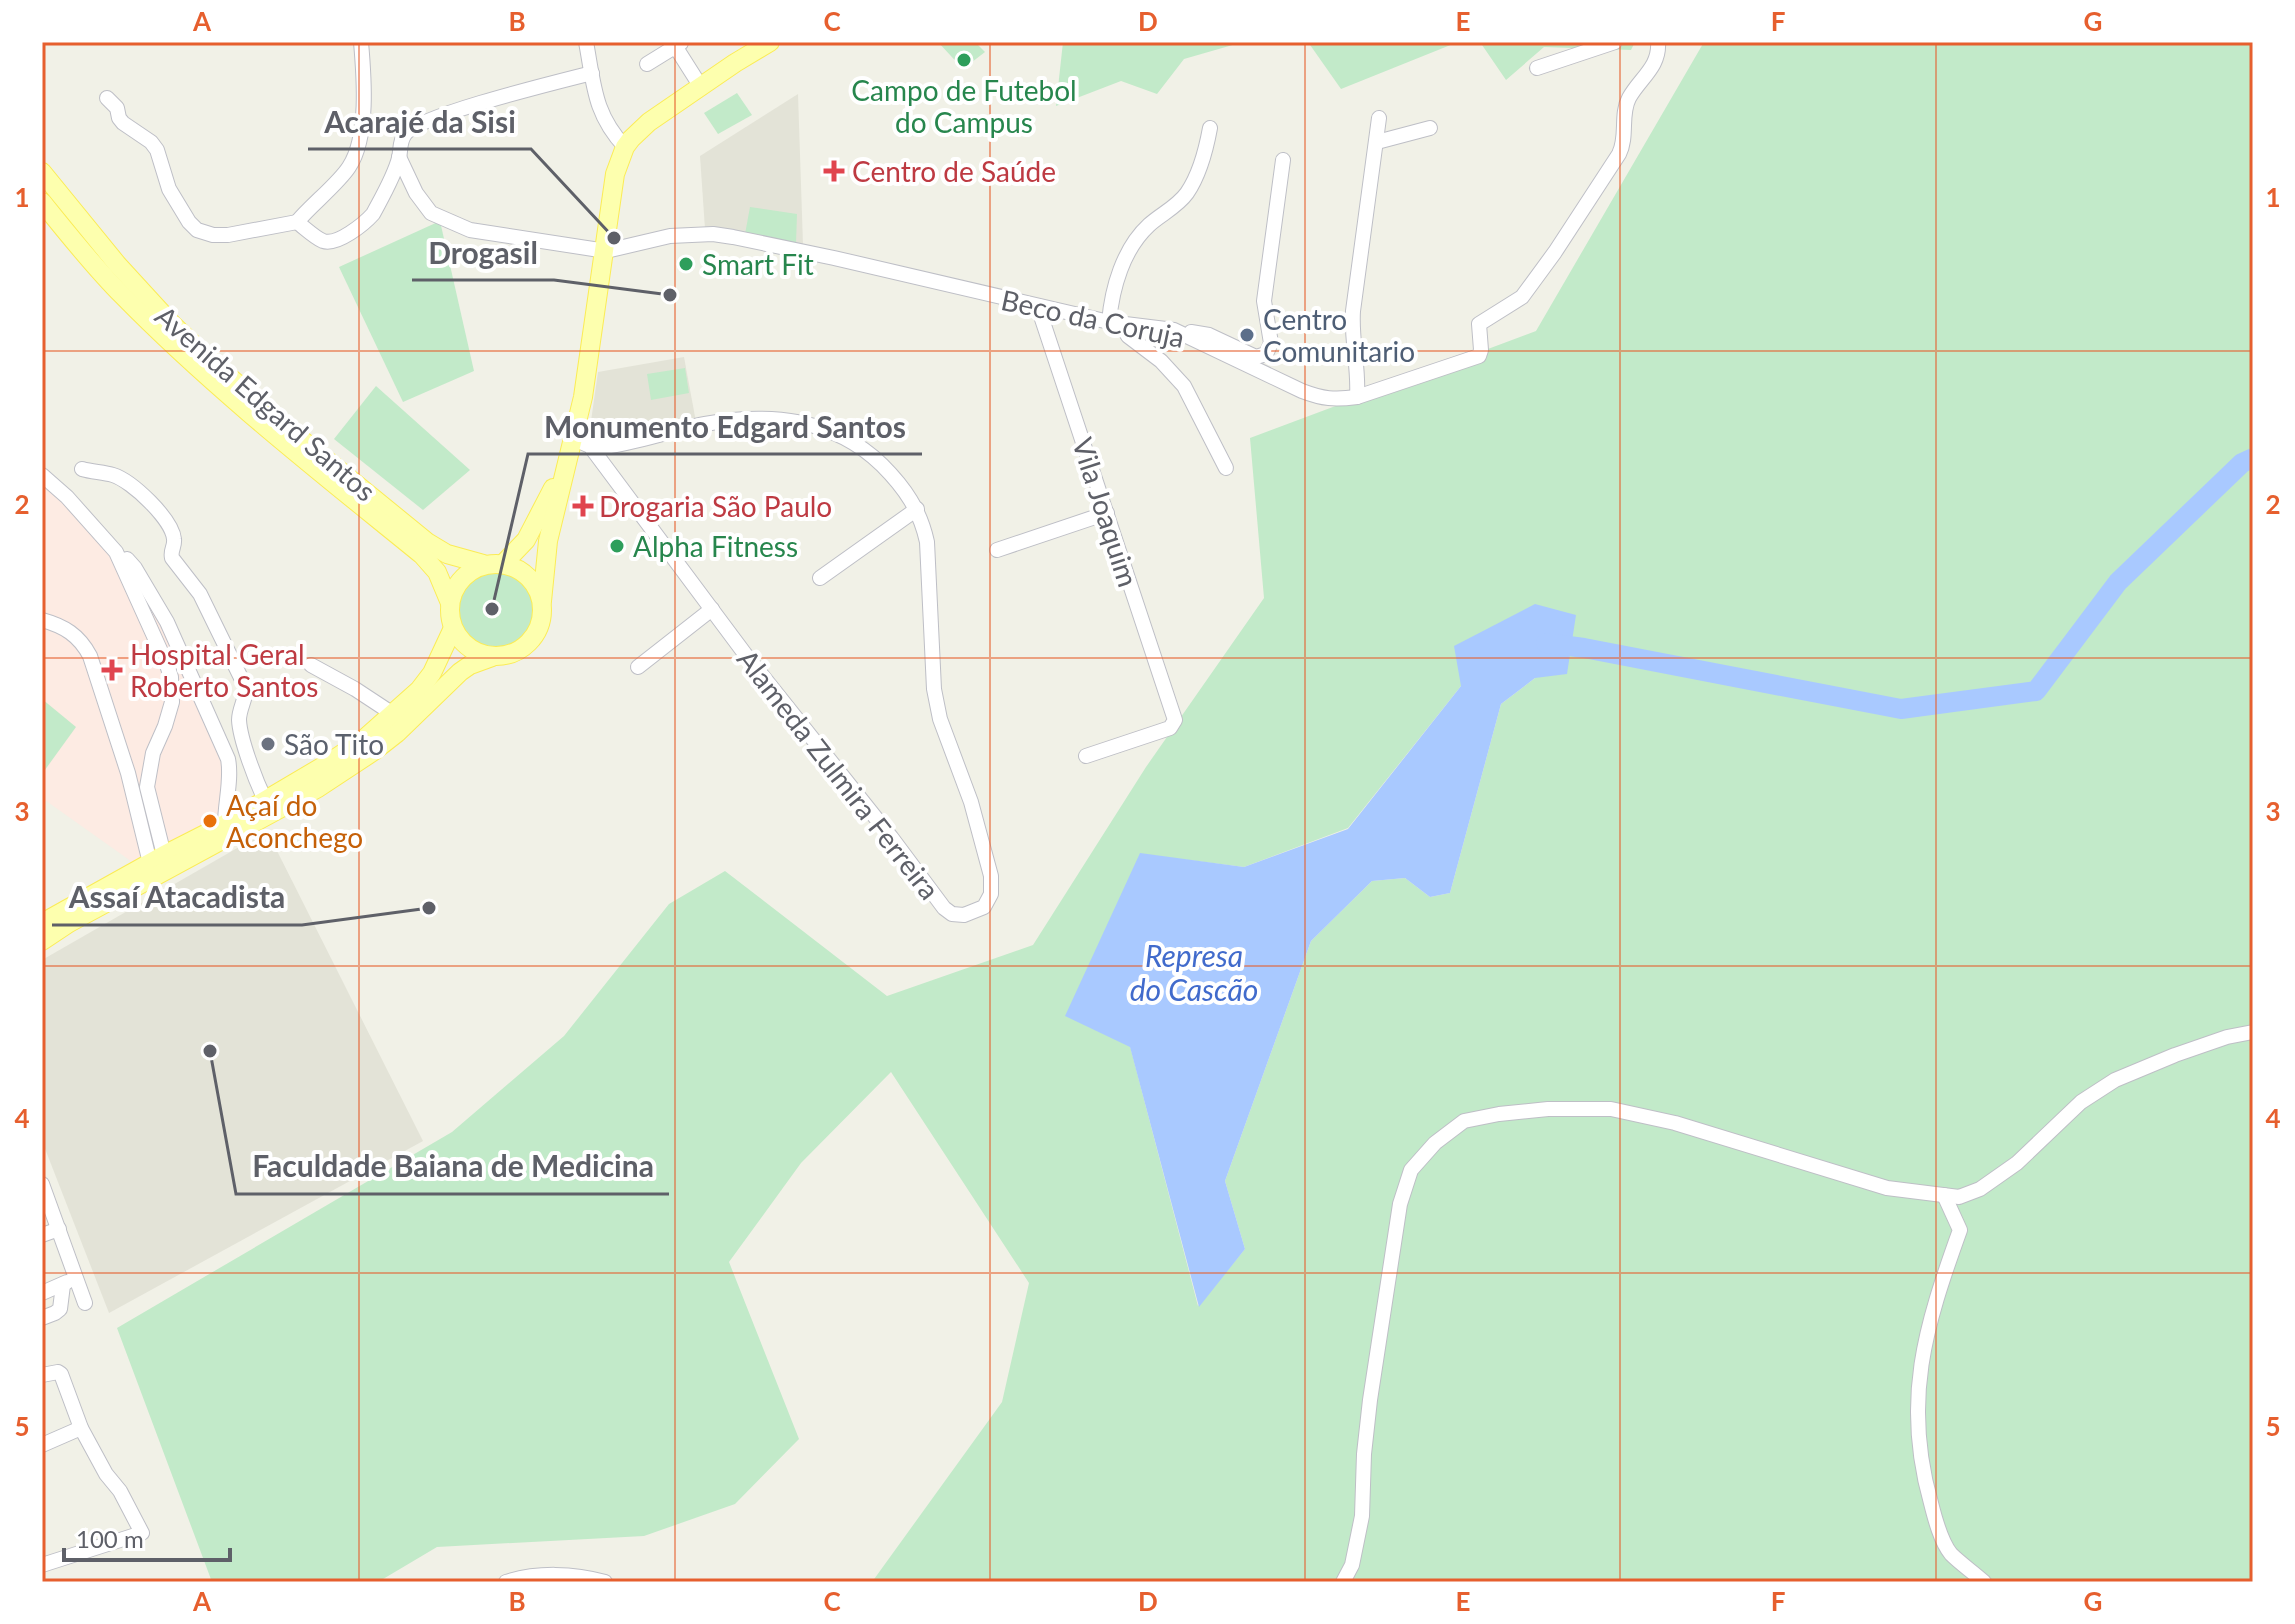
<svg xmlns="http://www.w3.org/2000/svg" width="2295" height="1624" viewBox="0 0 2295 1624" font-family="Lato,sans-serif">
	<rect width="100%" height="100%" fill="#f1f1e7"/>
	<!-- education -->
	<g fill="#e3e3d7">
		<path d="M798 94 803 245 705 229 700 156Z"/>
		<path d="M684 357 696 422 604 438 593 430 591 421 598 372Z"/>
		<path d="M267 831 423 1141 109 1313 42 1141V960Z"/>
	</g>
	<!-- medical -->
	<path fill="#fdebe3" d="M42 482 137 571 225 768 218 820 135 864 42 798Z"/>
	<!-- green -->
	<g fill="#c2eac9" fill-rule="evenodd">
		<path d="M938 42H975L985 52 963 69Z"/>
		<path d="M1063 42H1243L1184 59 1157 94 1121 81 1056 106Z"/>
		<path d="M1308 42H1458L1341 89Z"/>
		<path d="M1480 42H1635L1631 50 1544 47 1506 80Z"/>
		<path d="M1704 42H2253V1582H872L1002 1402 1029 1283 891 1072 801 1163 729 1262 799 1439 735 1504 644 1536 437 1547 378 1582H212L117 1328 452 1132 564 1036 669 904 725 871 887 996 1033 945 1146 767 1264 598 1250 438 1536 331ZM1535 678 1501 704 1450 893 1430 897 1405 878 1372 881 1311 941 1225 1181 1245 1249 1198 1306 1130 1046 1140 854 1244 867 1348 828 1461 686Z"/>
		<path d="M737 93 752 115 718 134 704 113Z"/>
		<path d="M750 207 797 214 796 244 745 234Z"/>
		<path d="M440 221 474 371 403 402 339 267Z"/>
		<path d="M685 368 689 393 651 400 647 374Z"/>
		<path d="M376 386 470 470 423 510 334 439Z"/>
		<circle cx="496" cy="609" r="38"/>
		<path d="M42 699 76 727 42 774Z"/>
	</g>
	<!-- water -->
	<path fill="#a9c9ff" d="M1535 604 1576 615 1567 674 1535 678 1501 704 1450 893 1430 897 1405 878 1372 881 1311 941 1225 1181 1245 1249 1199 1307 1130 1047 1065 1016 1140 853 1244 867 1348 829 1461 686 1454 646Z"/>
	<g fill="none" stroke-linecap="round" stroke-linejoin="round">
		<!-- river -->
		<path stroke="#a9c9ff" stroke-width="20" d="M1546 643 1584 648 1901 709 2036 691 2118 582 2242 463 2253 458"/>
		<defs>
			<g id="minor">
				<path d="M586 42C594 85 594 114 625 147"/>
				<path d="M675 46 701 87"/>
				<path d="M647 64 681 43"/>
				<path d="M1537 68 1615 42"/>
				<path d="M107 98 117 108 119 118 123 123 151 142 157 150 169 189 189 222 197 230 213 235H228L297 222"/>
				<path d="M1377 142 1430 128"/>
				<path d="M399 157 416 193 431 213 470 230 606 251 670 236 713 234 733 237 834 258 1109 322 1174 330 1302 391C1323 399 1334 400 1357 397L1479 356 1481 350 1479 324 1522 297 1555 252 1619 154C1628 136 1620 115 1629 98 1640 78 1660 67 1658 42"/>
				<path d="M297 222C305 228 314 237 323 241 337 246 364 224 373 214 382 197 394 177 399 158 401 150 399 142 405 134 420 115 561 81 592 73"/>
				<path d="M297 222C311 205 338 184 349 167 369 137 364 76 361 42"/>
				<path d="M1038 307 1175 720 1170 728 1086 756"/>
				<path d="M1109 322C1112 288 1123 249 1149 225 1161 214 1177 207 1187 193 1200 174 1206 150 1210 128"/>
				<path d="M1121 324 1128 336 1161 361 1184 386 1226 468"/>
				<path d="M1191 332 1209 335 1256 357 1266 354 1271 343 1264 301 1283 160"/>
				<path d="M1357 397C1359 367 1351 340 1353 311L1379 118"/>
				<path d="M574 439 590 446 604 447C638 443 671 430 705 424 768 412 834 418 882 465 905 488 920 510 927 542L934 689 940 719 971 802 991 876V894L984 907 964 915 952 914 944 908 891 837 745 654 590 446"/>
				<path d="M82 469C92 472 104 472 113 475 132 481 172 519 174 539 175 547 170 550 172 558L200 594 246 688C246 699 239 709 239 720 240 740 256 781 265 800"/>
				<path d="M42 475 67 497 116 552 167 665 171 677 172 702 165 726 153 753 147 787 164 855"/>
				<path d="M997 550 1107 513"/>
				<path d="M127 559 135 568 167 622 228 759C232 779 225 803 225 824"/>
				<path d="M820 578 917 509"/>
				<path d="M42 620C64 626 79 635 90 656L128 773 150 863 156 870"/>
				<path d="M311 665 355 689 393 714"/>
				<path d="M638 667 712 609"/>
				<path d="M42 1184 85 1303"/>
				<path d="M1944 1195 1960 1230C1925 1327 1902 1401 1931 1503 1935 1519 1941 1542 1951 1554 1961 1564 1973 1572 1984 1582"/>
				<path d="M42 1235 59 1229"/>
				<path d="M42 1293 67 1282"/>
				<path d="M42 1318 55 1313 60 1309 63 1285"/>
				<path d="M42 1375 58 1372 61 1374 81 1428 106 1474 120 1491 142 1533 42 1565"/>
				<path d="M42 1445 81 1428"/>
				<path d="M506 1582C536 1572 574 1573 605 1582"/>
				<path d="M1343 1582 1352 1565 1362 1516 1364 1454 1370 1400 1400 1204 1411 1170 1435 1143 1464 1121 1499 1114 1548 1109H1611L1675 1123 1887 1188 1959 1197 1980 1189 2017 1163 2081 1102 2115 1080 2175 1055 2227 1037 2253 1032"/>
			</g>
			<g id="major">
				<path d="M42 172 117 264 172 324 201 352 291 431 427 542 447 554 483 564"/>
				<path d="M42 202C68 234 93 266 122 295 215 390 320 472 422 555L437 572 450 603"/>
				<path d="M504 563 526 540 553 488"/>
				<circle cx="496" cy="610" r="46"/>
				<path d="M542 601 548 541 583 397 615 174 625 147 631 139 649 122 735 63 770 42"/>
				<path d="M42 923 164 855 225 824 330 762 364 739 419 690 432 673 453 628"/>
				<path d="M42 941 69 923 318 788 374 751 397 733 460 672 470 665 492 657"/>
			</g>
		</defs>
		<!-- minor casing -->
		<use href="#minor" stroke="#bebfc6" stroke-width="16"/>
		<!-- major casing -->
		<use href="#major" stroke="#fbec56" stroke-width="20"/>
		<!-- minor -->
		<use href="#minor" stroke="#fff" stroke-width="14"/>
		<!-- major -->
		<use href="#major" stroke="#fdffae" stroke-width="18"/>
	</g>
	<!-- grid -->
	<path fill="none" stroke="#e65f2e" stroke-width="2" stroke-opacity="0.55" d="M359 42V1582M675 42V1582M990 42V1582M1305 42V1582M1620 42V1582M1936 42V1582M42 351H2253M42 658H2253M42 966H2253M42 1273H2253"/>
	<!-- markers -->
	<g fill="#2e9e5b" stroke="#fff" stroke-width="3">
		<circle cx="964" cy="60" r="8"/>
		<circle cx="686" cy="264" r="8"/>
		<circle cx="617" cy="546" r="8"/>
	</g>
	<g fill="#e0444e" stroke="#fff" stroke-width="3">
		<path d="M830 159h8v8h8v8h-8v8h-8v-8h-8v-8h8z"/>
		<path d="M579 494h8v8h8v8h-8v8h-8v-8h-8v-8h8z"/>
		<path d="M108 658h8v8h8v8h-8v8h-8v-8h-8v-8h8z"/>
	</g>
	<circle fill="#5c6f8a" stroke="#fff" stroke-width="3" cx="1247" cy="335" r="8"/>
	<circle fill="#6b7280" stroke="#fff" stroke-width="3" cx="268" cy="744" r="8"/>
	<circle fill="#e8710a" stroke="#fff" stroke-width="3" cx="210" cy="821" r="8"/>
	<g text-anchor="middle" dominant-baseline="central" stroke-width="8" stroke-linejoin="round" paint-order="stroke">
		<!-- leisure labels -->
		<g font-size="28" fill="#27864d" stroke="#fff" text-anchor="start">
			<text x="964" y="90" text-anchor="middle">Campo de Futebol<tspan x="964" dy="32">do Campus</tspan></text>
			<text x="702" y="264">Smart Fit</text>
			<text x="633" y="546">Alpha Fitness</text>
		</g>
		<!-- health labels -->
		<g font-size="28" fill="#be3a42" stroke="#fff" text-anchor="start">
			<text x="852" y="171">Centro de Saúde</text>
			<text x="599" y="506">Drogaria São Paulo</text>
			<text x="130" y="654">Hospital Geral<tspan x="130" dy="32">Roberto Santos</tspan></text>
		</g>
		<!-- street labels -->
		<g font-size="28" fill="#5e6068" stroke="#fff">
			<text transform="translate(1093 318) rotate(12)">Beco da Coruja</text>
			<text transform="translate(266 403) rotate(41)">Avenida Edgard Santos</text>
			<text transform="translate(1106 512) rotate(72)">Vila Joaquim</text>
			<text transform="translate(839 774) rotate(52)">Alameda Zulmira Ferreira</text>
		</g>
		<!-- service labels -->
		<g font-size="28" fill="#4e5e75" stroke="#fff" text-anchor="start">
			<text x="1263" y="319">Centro<tspan x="1263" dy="32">Comunitario</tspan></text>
		</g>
		<!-- worship labels -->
		<g font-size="28" fill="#5b616d" stroke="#fff" text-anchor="start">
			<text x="284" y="744">São Tito</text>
		</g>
		<!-- food labels -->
		<g font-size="28" fill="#c56008" stroke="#fff" text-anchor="start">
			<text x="226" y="805">Açaí do<tspan x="226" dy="32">Aconchego</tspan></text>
		</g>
		<!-- water labels -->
		<g font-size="30" font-style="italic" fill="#416bcc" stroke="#fff">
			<text x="1194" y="955">Represa<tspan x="1194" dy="34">do Cascão</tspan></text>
		</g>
	</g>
	<!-- callouts -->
	<path fill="none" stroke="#5e6068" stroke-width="3" d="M614 238L531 149H308M670 295L554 280H412M492 609L528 454H922M429 908L302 925H52M210 1051L236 1194H669"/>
	<g fill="#5e6068" stroke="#fff" stroke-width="3">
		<circle cx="614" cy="238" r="8"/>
		<circle cx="670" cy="295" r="8"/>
		<circle cx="492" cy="609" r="8"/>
		<circle cx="429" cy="908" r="8"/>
		<circle cx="210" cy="1051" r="8"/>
	</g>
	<g font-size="30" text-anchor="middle" font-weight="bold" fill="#5e6068" stroke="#fff" stroke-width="8" stroke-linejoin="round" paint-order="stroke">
		<text x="420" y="133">Acarajé da Sisi</text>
		<text x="483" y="264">Drogasil</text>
		<text x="725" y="438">Monumento Edgard Santos</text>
		<text x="177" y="908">Assaí Atacadista</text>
		<text x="453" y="1177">Faculdade Baiana de Medicina</text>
	</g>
	<!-- border -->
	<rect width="2295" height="1624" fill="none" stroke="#ffffff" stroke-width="88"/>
	<!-- scale -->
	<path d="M64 1548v12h166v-12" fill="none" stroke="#5e6068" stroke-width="4"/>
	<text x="76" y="1548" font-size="24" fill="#5e6068" stroke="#ffffff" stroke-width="6" paint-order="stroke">100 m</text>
	<rect x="44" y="44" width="2207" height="1536" fill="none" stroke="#e65f2e" stroke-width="3"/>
	<g font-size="26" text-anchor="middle" font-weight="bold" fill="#e65f2e">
		<text x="202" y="31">A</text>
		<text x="517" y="31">B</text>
		<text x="832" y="31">C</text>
		<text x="1148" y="31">D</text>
		<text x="1463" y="31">E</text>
		<text x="1778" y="31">F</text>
		<text x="2093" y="31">G</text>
		<text x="22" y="207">1</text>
		<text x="2273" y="207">1</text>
		<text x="22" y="514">2</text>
		<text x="2273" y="514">2</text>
		<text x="22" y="821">3</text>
		<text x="2273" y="821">3</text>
		<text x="22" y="1128">4</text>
		<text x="2273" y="1128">4</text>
		<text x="22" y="1436">5</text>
		<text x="2273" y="1436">5</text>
		<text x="202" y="1611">A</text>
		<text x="517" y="1611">B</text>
		<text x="832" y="1611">C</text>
		<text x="1148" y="1611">D</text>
		<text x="1463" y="1611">E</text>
		<text x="1778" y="1611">F</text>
		<text x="2093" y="1611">G</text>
	</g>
</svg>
